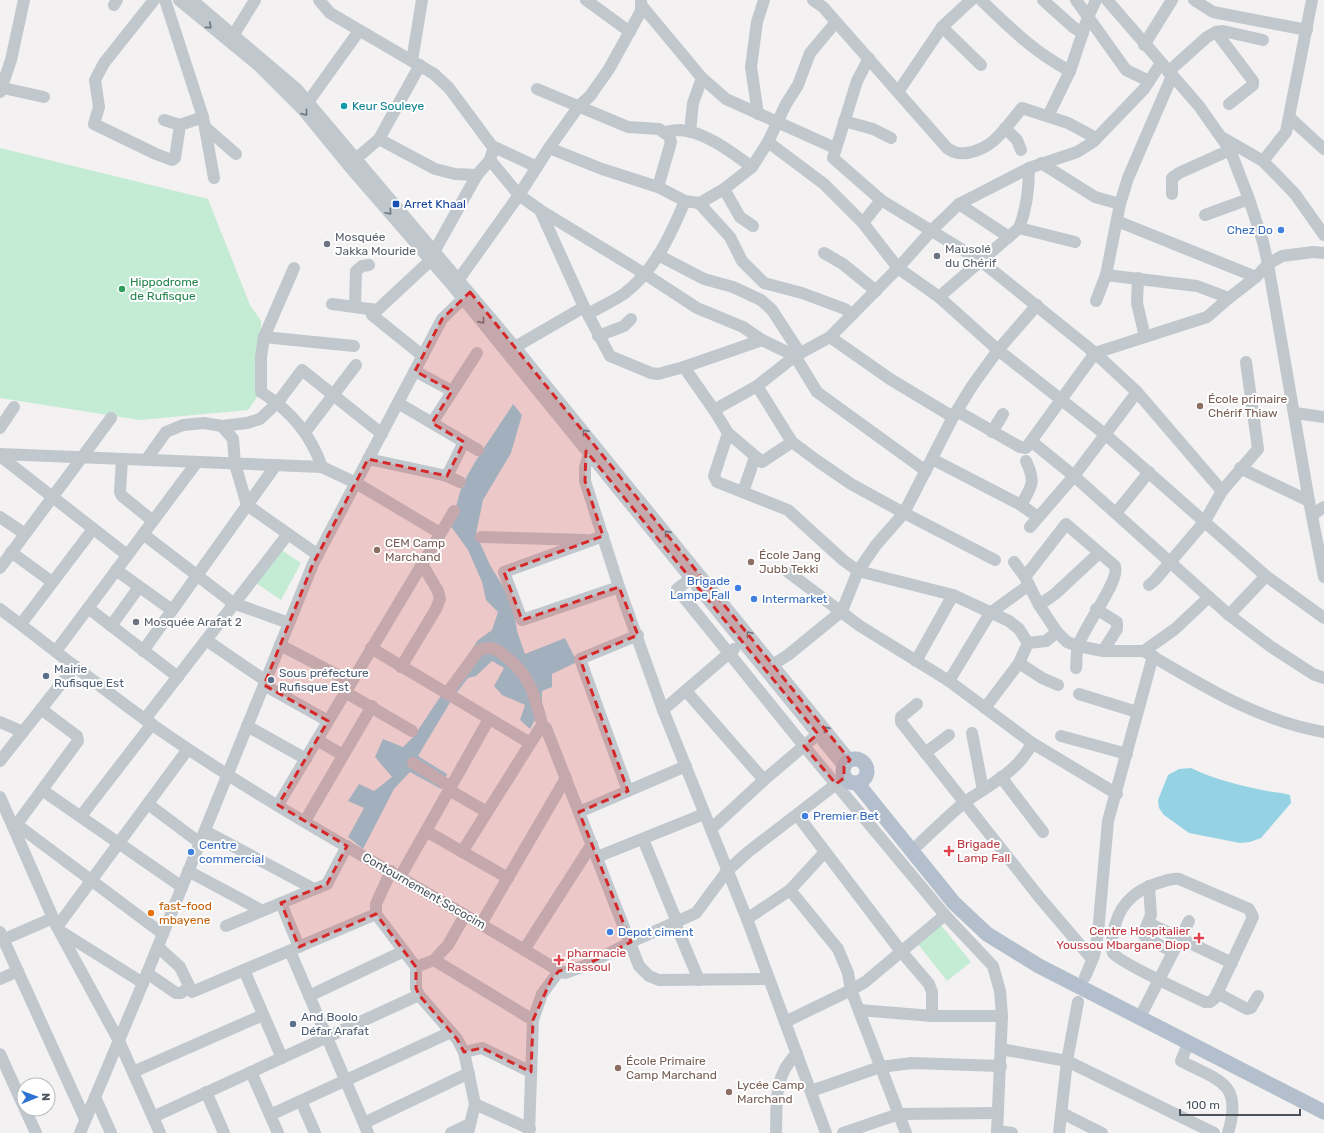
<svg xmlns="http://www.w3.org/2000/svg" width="1324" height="1133" viewBox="0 0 1324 1133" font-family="Rubik,sans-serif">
	<rect width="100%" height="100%" fill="#f3f1f1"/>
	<!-- green -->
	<g fill="#c4ebd4">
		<path d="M0 148 208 199 250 305 261 321 260 393 248 410 140 420 0 398Z"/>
		<path d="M280 549 301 563 281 600 256 583Z"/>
		<path d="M940 924 971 962 947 981 917 943Z"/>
	</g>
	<!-- water -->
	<g fill="#95d3e4">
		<path d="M513 404 522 415 511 453 483 500 476 534 490 565 513 603 517 631 525 654 565 638 577 662 552 674V687L542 691V707L530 729 520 720 525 705 502 695 494 686 504 668 492 661 476 676 468 678 454 696 418 756 447 774 441 789 410 772 394 789 363 849 348 837 364 808 348 801 359 784 374 791 392 777 375 757 383 739 403 747 414 736 478 640 492 630 498 612 486 600 482 582 468 550 450 525C456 512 457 499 462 486 476 457 496 431 513 404Z"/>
		<path d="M1191 768C1214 779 1238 785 1262 790 1271 792 1280 792 1290 795L1291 803 1261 838 1250 842 1240 843 1189 833 1164 815 1159 808 1158 800 1168 775 1179 769Z"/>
	</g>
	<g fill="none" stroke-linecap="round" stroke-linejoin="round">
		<!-- minor -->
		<g stroke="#c0c8ce" stroke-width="12">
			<path d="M154 0 104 63 95 80 99 107 94 124 156 154 172 160 175 158 180 125 203 117"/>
			<path d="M165 0 203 117 214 178"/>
			<path d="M179 0 258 65 303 110 348 165 451 284 844 767"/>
			<path d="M192 0 297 89 515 347 850 760"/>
			<path d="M319 0 330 13 434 74 449 88 492 146 537 167"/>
			<path d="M586 0 630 32"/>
			<path d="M813 0 823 7 947 148C954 153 959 154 967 153 995 148 1005 128 1022 108L1068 123 1096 138"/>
			<path d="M981 0C1010 28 1034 52 1070 71"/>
			<path d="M1043 0 1073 27 1083 33"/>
			<path d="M1076 0 1126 70 1149 81"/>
			<path d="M1107 0 1199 106 1230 150 1249 199 1263 242 1268 264 1309 501 1324 577"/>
			<path d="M1194 0 1213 12 1307 30"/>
			<path d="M114 5 117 0"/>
			<path d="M642 6 702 78 726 99 835 148"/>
			<path d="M942 27 981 65"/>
			<path d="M1216 32 1223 31 1263 40"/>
			<path d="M234 34 255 0"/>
			<path d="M1144 45 1172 0"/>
			<path d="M869 58 857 81 833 158 881 200 981 261 1095 353 1137 392 1222 491"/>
			<path d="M412 61 422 0"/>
			<path d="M1168 72 1207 37 1216 32 1253 81V85L1229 104"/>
			<path d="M3 88 44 97"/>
			<path d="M537 89 628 127 659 129 669 136 671 142 658 187"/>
			<path d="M0 92 11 60 24 0"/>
			<path d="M898 92 942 27 971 0"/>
			<path d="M308 102 359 31"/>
			<path d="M758 114 751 67 757 22 764 0"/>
			<path d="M1048 116 1070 71 1088 17 1096 0"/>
			<path d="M1290 118 1324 149"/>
			<path d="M164 120 180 125"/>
			<path d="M844 121 873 129 891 138"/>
			<path d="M205 127 236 154"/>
			<path d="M1005 128 1017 140 1021 150"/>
			<path d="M665 132C670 131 675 130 680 130 706 132 731 152 752 167"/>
			<path d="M690 132 693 103 702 78"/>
			<path d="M1223 138 1263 161 1295 194 1324 235"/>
			<path d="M379 139 435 169 455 174 477 175"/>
			<path d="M768 142 824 184 863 223 898 268 939 297 998 350 1106 435 1266 576 1324 618"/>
			<path d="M549 148 602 169 658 187 685 201 699 203 705 200 724 189 752 167 768 142 786 104 798 85 810 53 836 22"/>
			<path d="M490 160 519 195 540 210 645 274 697 308 743 327 762 340 795 356 817 392 926 471"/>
			<path d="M1263 161 1286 132 1312 0"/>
			<path d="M351 163 379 139 420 65"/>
			<path d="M1041 163 1095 197 1120 204"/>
			<path d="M724 189 740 217 753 226"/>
			<path d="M1172 194V178L1179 173 1230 150"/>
			<path d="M699 203 730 237 742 261 764 283 802 293 845 309 852 315"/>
			<path d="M959 204 1009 237"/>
			<path d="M540 210 584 307 610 356 651 373 658 374 684 367 762 340"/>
			<path d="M1205 215 1249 199"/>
			<path d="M1117 221 1256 277"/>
			<path d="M863 223 881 200"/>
			<path d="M1019 228 1075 242"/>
			<path d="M435 250 477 175 490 160 492 153"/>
			<path d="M824 253 843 264 876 291"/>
			<path d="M658 255 704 279 733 287 761 300 772 310 800 353"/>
			<path d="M294 268 264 337 261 357V392C290 410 311 435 322 467"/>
			<path d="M1106 275 1197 286 1229 298"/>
			<path d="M1138 278 1137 303 1145 337"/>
			<path d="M459 279 519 195 549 148 579 106 590 96 609 69 641 11V0"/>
			<path d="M939 297 1019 228C1027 208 1029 189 1029 168"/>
			<path d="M1096 301 1106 275 1120 204 1128 178 1172 76"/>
			<path d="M332 304 377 310"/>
			<path d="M355 307 356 271 362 266 369 265"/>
			<path d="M588 314C600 307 614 301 625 293 655 270 671 234 685 201"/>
			<path d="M598 336 624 326 631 319"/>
			<path d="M264 337 354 346"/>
			<path d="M830 337 890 379 953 417"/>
			<path d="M515 347 584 307"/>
			<path d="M423 356 372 315 431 260"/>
			<path d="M684 367 714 410 728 433 762 462 792 442"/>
			<path d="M415 371 452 391"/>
			<path d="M757 386 792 442 819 462 851 484 904 513 995 560"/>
			<path d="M398 403 478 450"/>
			<path d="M714 410 757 386 795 356 830 337 898 268 932 230 959 204 1029 168 1077 152 1093 142 1144 89 1161 63"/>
			<path d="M957 411 1020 447 1026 448 1095 353 1207 317 1229 298 1256 277 1268 264 1282 256 1313 252 1324 253"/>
			<path d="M1295 413 1324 417"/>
			<path d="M432 423 477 353"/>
			<path d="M222 426 233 439 235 464 247 505 318 555"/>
			<path d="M0 428 14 407"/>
			<path d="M305 432 356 365"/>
			<path d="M992 432 1003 414"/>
			<path d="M728 433 714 476 717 482 788 510 843 560 858 571 953 595 1009 621 1019 629 1028 643"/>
			<path d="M1031 441 1074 476 1229 615 1270 646 1313 674 1324 678"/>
			<path d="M0 454 322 467 356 483 440 533"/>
			<path d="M589 454 585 467V481L619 587 663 710 747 919 826 1133"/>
			<path d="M0 456 127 555"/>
			<path d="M122 459 120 492 122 496 153 521"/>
			<path d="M368 459 447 476 460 482"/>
			<path d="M932 459 1021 505 1038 517"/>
			<path d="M146 460 166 432 183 425 204 423 222 426 247 423 260 419 278 402 302 370 382 434"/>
			<path d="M1240 468 1309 501"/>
			<path d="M447 476 464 442"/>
			<path d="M743 492 755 457"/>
			<path d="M1021 505C1032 486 1036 482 1026 461"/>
			<path d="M1116 513 1149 472"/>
			<path d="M1312 515 1324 507"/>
			<path d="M0 517 25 534"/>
			<path d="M1030 527 1074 476 1137 392"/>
			<path d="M143 534 233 603 289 623"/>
			<path d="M603 536 504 572 522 620 619 587"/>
			<path d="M481 537 586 540"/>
			<path d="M11 552 52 582"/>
			<path d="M1014 562 1025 577 1039 605 1057 632 1067 642 1078 646 1103 651H1144L1175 629 1209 597"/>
			<path d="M0 568 111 418"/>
			<path d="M116 570 172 610"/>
			<path d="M788 572 860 626 949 681 1032 743C1019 771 989 785 965 802 949 815 934 830 919 844"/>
			<path d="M1025 577 1066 524 1115 566C1121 581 1082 628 1078 647 1076 653 1077 662 1076 668"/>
			<path d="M690 579 677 589 804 746 945 915 993 966 1000 991 1002 1016 997 1133"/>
			<path d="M1149 585 1155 580 1205 521 1222 491 1258 449 1246 362"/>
			<path d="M1039 605 1055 594 1099 553"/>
			<path d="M88 608 178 677"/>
			<path d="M0 609C62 655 122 706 188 749 308 829 436 895 559 971L565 973 584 966 631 942 696 913 727 871 748 852 844 778"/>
			<path d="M1096 609 1117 622V629L1103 651"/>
			<path d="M1229 615 1266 576"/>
			<path d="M21 624 93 529"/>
			<path d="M111 626 139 587"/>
			<path d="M206 640 266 681"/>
			<path d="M280 645 351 682"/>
			<path d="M371 648 530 743"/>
			<path d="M56 651 197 462"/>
			<path d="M143 651 276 465"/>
			<path d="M1147 653C1203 686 1259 721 1324 732"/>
			<path d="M916 661 953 595"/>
			<path d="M1019 663 1042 678 1058 685"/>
			<path d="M774 664 788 655 842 611 858 571 876 545 904 513 953 417 972 386 998 350 1037 305"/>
			<path d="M401 667 436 609 440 599 438 591 422 564"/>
			<path d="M949 681 990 613 1029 585"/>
			<path d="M264 685 328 721"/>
			<path d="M686 691 764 780"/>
			<path d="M345 692 412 731"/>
			<path d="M447 693 479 650C490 646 495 648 504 655 532 677 534 695 543 727"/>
			<path d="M1079 694 1137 712"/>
			<path d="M917 704 901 717V722L1040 898 1092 959"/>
			<path d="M985 708 1019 663 1028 643 1046 641 1057 632"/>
			<path d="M663 710 734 649"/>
			<path d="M145 719 288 534"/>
			<path d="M0 722 23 732"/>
			<path d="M247 726 306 759"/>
			<path d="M972 733 983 790"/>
			<path d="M1061 736 1127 754"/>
			<path d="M317 740 343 755"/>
			<path d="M1032 743 1117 794"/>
			<path d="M925 753 949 735"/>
			<path d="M0 761 75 666"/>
			<path d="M413 763 451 787"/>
			<path d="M1001 777 1043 832"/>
			<path d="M42 790 182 887"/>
			<path d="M449 790 487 812"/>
			<path d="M628 791 580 659 638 635"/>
			<path d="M0 797 57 927 119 1041 160 1133"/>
			<path d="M148 804 200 843"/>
			<path d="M278 805 454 511"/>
			<path d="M579 812 686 766"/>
			<path d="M81 816 152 724"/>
			<path d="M798 816 900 950 929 984 932 992V1016"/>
			<path d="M305 821 372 706"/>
			<path d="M16 824 163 934"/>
			<path d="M14 828 78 741 77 736 41 709"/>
			<path d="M711 829 764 780 818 734"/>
			<path d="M205 831 314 889"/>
			<path d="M426 831 508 878"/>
			<path d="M643 839 677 922"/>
			<path d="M462 852 540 728H546L639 966 649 976 659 980 769 979"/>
			<path d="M597 857 704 814"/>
			<path d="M188 871 261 910"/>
			<path d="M391 871 376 904V914L416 967V988L419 995 457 1039 464 1052 475 1104 468 1133"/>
			<path d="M400 877 489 719"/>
			<path d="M1179 879 1249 909 1253 917 1215 998 1210 1002H1205C1190 995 1119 962 1113 953 1110 947 1112 940 1113 935 1117 907 1132 891 1158 883 1165 881 1172 878 1179 879Z"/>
			<path d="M1149 886 1151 915 1143 934 1145 937 1173 952"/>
			<path d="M790 890 838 949 848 973 851 990 906 1133"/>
			<path d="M281 903 299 947"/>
			<path d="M747 919 790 890 825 852"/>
			<path d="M675 923 699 980"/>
			<path d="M1148 923 1232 963"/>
			<path d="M481 924 566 778"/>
			<path d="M226 926 327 884 347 846"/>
			<path d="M57 927 188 749"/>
			<path d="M60 931 143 983"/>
			<path d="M0 932 85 1119"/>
			<path d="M0 941 53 918"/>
			<path d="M158 947 180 967 192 992 376 914"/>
			<path d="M524 950 592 844"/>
			<path d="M290 951 368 1133"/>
			<path d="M434 960 533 1020"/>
			<path d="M416 967 434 960 448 945 465 915"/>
			<path d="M244 970 282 1058"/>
			<path d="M147 973 176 993H181L189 987"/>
			<path d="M1085 977 1094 956 1098 933 1108 821 1153 656"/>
			<path d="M0 979 18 971"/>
			<path d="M1217 993 1247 1009 1251 1008 1258 996"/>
			<path d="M309 996 404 951"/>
			<path d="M859 1010 932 1016H1002"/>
			<path d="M1140 1017 1189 921"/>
			<path d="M785 1022 851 990 865 982 945 915"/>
			<path d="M1189 1042 1181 1061C1220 1081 1243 1083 1228 1133"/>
			<path d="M1001 1049 1067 1061 1214 1133"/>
			<path d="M464 1052 482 1048 531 1072"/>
			<path d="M0 1054 24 1107"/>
			<path d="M133 1072 263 1015"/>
			<path d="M251 1072 278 1133"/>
			<path d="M811 1091 880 1067 912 1063 1001 1066"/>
			<path d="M206 1092 224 1133"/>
			<path d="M95 1097 111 1133"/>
			<path d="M301 1101 315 1133"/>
			<path d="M475 1104 530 1129"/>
			<path d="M25 1109 36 1133"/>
			<path d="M1062 1113 1102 1133"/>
			<path d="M270 1115 451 1032"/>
			<path d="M153 1117 419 995"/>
			<path d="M364 1123 469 1073"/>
			<path d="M997 1131 1012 1133"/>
			<path d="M80 1133 143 983 313 564 442 319 469 293"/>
			<path d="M451 1133 470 1124"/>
			<path d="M529 1133 533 1020 542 994 559 971"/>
			<path d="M776 1133C777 1102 773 1077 797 1053"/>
			<path d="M843 1133 899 1114 998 1113"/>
			<path d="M1059 1133 1067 1061 1078 1002"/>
		</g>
		<!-- major -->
		<g stroke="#b3bfcc" stroke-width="15">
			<circle cx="855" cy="771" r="12"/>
			<path d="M857 783 954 903 987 934 1039 966 1324 1112"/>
		</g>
	</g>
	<!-- one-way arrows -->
	<defs><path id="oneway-chevron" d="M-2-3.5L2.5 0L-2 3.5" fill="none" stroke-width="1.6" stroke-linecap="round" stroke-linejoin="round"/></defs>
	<g stroke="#6d767e">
		<use href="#oneway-chevron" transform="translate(209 26) rotate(40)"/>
		<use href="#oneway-chevron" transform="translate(305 113) rotate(51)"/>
		<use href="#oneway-chevron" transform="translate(389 212) rotate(49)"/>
		<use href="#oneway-chevron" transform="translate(482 321) rotate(51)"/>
		<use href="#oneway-chevron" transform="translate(585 432) rotate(-129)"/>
		<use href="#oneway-chevron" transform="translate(667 533) rotate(-129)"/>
		<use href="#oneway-chevron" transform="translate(749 634) rotate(-130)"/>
		<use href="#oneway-chevron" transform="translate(826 729) rotate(-129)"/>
	</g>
	<!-- marked area -->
	<path fill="#d62828" fill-opacity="0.2" stroke="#d62828" stroke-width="3" stroke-dasharray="8 5" stroke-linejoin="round" d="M470 292 850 760 844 767V778L836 784 804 746 818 734 586 451 585 481 603 536 504 572 522 620 619 587 638 635 580 659 628 791 579 812 631 942 584 966 559 971 551 980 533 1020 531 1072 482 1048 464 1052 457 1039 419 995 416 988V967L376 914 299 947 281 903 327 884 347 846 278 805 328 721 264 685 313 564 368 459 447 476 464 442 432 423 452 391 415 371 442 319Z"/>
	<!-- markers -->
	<circle fill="#0f9aa8" stroke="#fff" stroke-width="1.5" cx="344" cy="106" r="4"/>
	<rect fill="#1a4fb4" stroke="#fff" stroke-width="1.5" x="392" y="200" width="8" height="8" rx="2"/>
	<g fill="#3f7fe0" stroke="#fff" stroke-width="1.5">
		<circle cx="1281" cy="230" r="4"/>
		<circle cx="738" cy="588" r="4"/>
		<circle cx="754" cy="599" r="4"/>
		<circle cx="805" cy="816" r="4"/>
		<circle cx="191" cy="852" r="4"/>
		<circle cx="610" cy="932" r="4"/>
	</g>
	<g fill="#6b7280" stroke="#fff" stroke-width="1.5">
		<circle cx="327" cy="244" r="4"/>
		<circle cx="937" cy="256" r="4"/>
		<circle cx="136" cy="622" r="4"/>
	</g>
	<circle fill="#2e9e5b" stroke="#fff" stroke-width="1.5" cx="122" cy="289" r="4"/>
	<g fill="#8d6e63" stroke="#fff" stroke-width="1.5">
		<circle cx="1200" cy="406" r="4"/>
		<circle cx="377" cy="550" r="4"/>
		<circle cx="751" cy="562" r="4"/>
		<circle cx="618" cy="1068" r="4"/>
		<circle cx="729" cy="1092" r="4"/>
	</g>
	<g fill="#5c6f8a" stroke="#fff" stroke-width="1.5">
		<circle cx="46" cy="676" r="4"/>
		<circle cx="271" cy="680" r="4"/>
		<circle cx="293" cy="1024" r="4"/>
	</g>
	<g fill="#e0444e" stroke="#fff" stroke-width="1.5">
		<path d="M947 845h4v4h4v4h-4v4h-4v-4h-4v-4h4z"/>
		<path d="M1197 932h4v4h4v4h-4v4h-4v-4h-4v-4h4z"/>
		<path d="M557 954h4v4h4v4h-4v4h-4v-4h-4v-4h4z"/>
	</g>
	<circle fill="#e8710a" stroke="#fff" stroke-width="1.5" cx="151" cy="913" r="4"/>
	<g text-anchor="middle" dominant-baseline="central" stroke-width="4" stroke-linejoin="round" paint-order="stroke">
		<!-- culture labels -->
		<g font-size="12" fill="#0d838f" stroke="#fff" text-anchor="start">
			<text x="352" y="106">Keur Souleye</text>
		</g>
		<!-- transit labels -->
		<g font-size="12" fill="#164399" stroke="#fff" text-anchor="start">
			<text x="404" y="204">Arret Khaal</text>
		</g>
		<!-- shop labels -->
		<g font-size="12" fill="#366cbe" stroke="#fff" text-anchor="start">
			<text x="1273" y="230" text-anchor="end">Chez Do</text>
			<text x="730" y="581" text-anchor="end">Brigade<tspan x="730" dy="14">Lampe Fall</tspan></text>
			<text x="762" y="599">Intermarket</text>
			<text x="813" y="816">Premier Bet</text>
			<text x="199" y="845">Centre<tspan x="199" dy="14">commercial</tspan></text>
			<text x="618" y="932">Depot ciment</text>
		</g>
		<!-- worship labels -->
		<g font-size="12" fill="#5b616d" stroke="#fff" text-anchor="start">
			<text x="335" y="237">Mosquée<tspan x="335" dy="14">Jakka Mouride</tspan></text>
			<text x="945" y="249">Mausolé<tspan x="945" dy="14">du Chérif</tspan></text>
			<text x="144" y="622">Mosquée Arafat 2</text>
		</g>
		<!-- leisure labels -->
		<g font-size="12" fill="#27864d" stroke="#fff" text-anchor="start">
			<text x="130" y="282">Hippodrome<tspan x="130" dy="14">de Rufisque</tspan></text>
		</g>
		<!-- education labels -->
		<g font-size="12" fill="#785e54" stroke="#fff" text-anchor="start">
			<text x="1208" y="399">École primaire<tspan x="1208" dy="14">Chérif Thiaw</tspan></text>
			<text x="385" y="543">CEM Camp<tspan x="385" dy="14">Marchand</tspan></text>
			<text x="759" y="555">École Jang<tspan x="759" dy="14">Jubb Tekki</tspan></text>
			<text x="626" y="1061">École Primaire<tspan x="626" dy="14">Camp Marchand</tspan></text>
			<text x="737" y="1085">Lycée Camp<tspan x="737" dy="14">Marchand</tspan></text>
		</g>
		<!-- service labels -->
		<g font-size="12" fill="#4e5e75" stroke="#fff" text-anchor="start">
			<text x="54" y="669">Mairie<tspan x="54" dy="14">Rufisque Est</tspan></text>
			<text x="279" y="673">Sous préfecture<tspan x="279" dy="14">Rufisque Est</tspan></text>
			<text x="301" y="1017">And Boolo<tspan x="301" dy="14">Défar Arafat</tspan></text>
		</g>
		<!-- health labels -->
		<g font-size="12" fill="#be3a42" stroke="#fff" text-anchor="start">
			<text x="957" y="844">Brigade<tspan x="957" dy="14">Lamp Fall</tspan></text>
			<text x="1190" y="931" text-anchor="end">Centre Hospitalier<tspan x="1190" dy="14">Youssou Mbargane Diop</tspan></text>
			<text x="567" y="953">pharmacie<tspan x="567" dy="14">Rassoul</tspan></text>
		</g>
		<!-- street labels -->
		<g font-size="12" fill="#4a535c" stroke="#fff">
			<text transform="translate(424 891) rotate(30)">Contournement Sococim</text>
		</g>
		<!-- food labels -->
		<g font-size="12" fill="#c56008" stroke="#fff" text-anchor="start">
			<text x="159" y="906">fast-food<tspan x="159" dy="14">mbayene</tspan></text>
		</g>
	</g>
	<!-- north arrow -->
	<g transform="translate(36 1097) rotate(89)"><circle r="19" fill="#ffffff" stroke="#b7babe"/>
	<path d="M0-3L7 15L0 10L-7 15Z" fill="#2b72d2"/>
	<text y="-6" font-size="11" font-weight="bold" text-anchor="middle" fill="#4a535c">N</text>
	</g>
	<!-- scale -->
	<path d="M1180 1109v6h120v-6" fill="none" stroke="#4a535c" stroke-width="2"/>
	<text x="1186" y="1109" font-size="12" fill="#4a535c" stroke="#ffffff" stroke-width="3" paint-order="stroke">100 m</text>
</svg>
